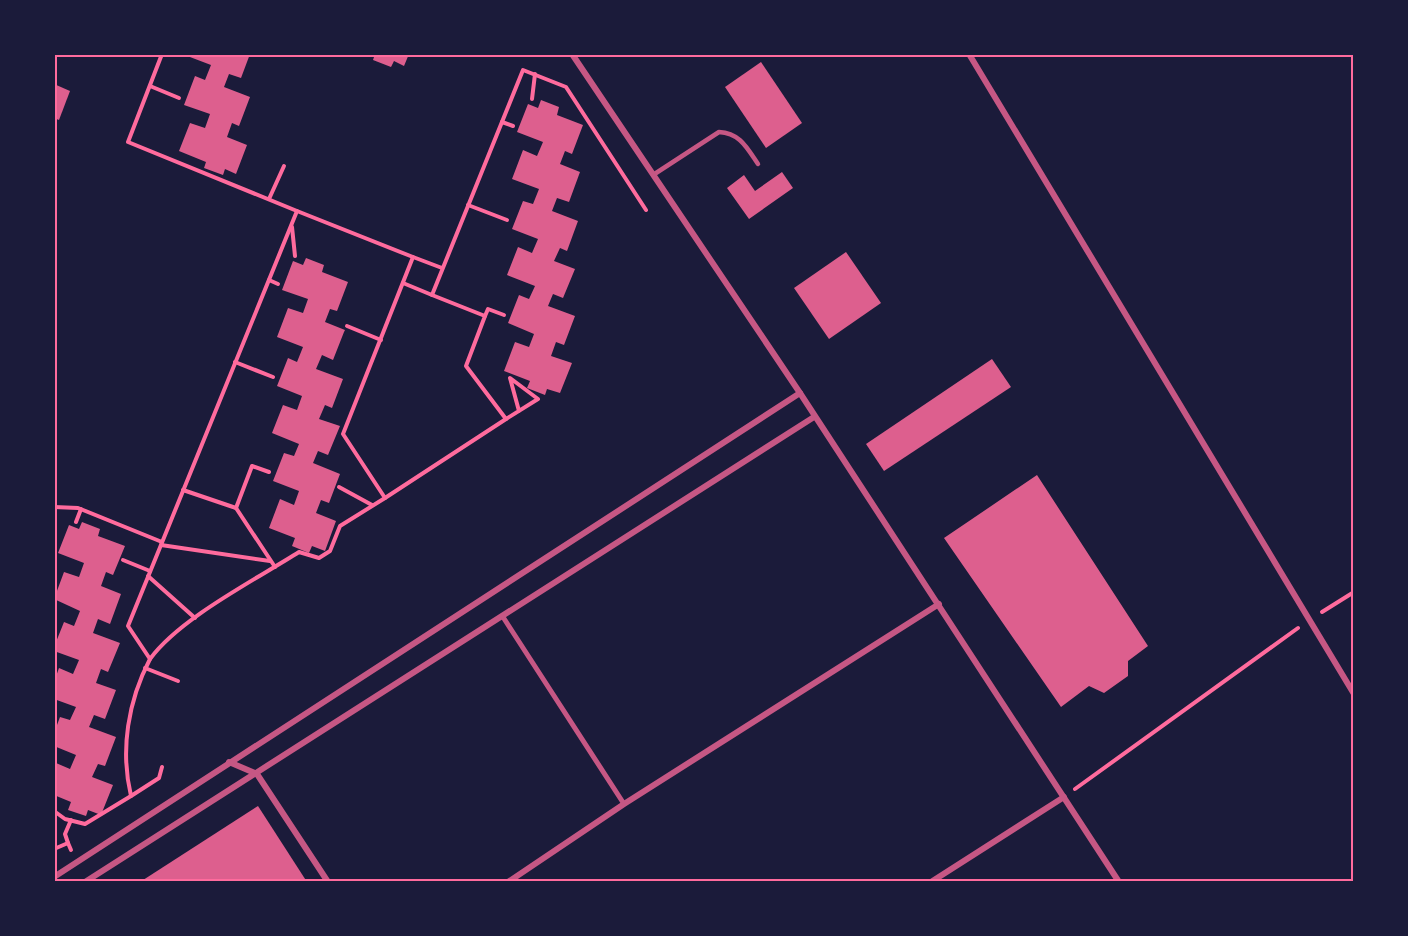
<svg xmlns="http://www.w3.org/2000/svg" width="1408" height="936" viewBox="0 0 1408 936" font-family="Montserrat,sans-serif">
	<rect width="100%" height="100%" fill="#1b1b3a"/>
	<!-- building -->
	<g fill="#dd5f8e">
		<path d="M182 54H250L241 78 229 74 224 87 250 97 239 126 232 123 227 137 247 145 236 174 225 169 223 175 204 168 206 162 179 151 190 123 205 128 210 114 184 105 195 76 205 80 211 65Z"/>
		<path d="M375 54H409L404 66 394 61 391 67 373 60Z"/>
		<path d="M761 62 802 123 766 148 725 87Z"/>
		<path d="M54 84 70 91 59 120 54 118Z"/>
		<path d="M541 100 559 107 557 115 583 125 572 154 565 151 560 164 580 172 569 202 557 198 552 211 578 221 567 251 560 248 554 261 575 269 563 298 553 294 548 306 575 316 564 345 556 342 551 356 572 363 560 393 547 389 545 395 527 388 530 381 504 371 515 342 529 347 534 334 508 323 519 295 529 299 535 286 507 275 518 247 532 253 538 239 512 229 523 201 533 204 539 189 512 179 523 150 537 156 543 142 517 132 528 104 538 108Z"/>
		<path d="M782 172 793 188 749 219 727 188 744 175 755 191Z"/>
		<path d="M846 252 881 303 829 339 794 288Z"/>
		<path d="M306 258 324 265 322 272 348 282 337 311 330 309 325 322 345 330 344 332 333 360 322 355 316 369 343 379 332 408 325 405 319 419 340 426 328 455 318 451 313 463 340 474 329 503 321 500 316 513 336 521 325 551 312 546 309 553 292 546 295 538 269 528 280 499 294 505 299 491 273 481 284 453 294 456 299 444 272 433 283 405 297 410 302 396 277 386 288 358 297 362 303 347 277 337 288 308 303 313 308 299 282 290 293 261 303 265Z"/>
		<path d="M992 359 1011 387 884 471 866 444Z"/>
		<path d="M1037 475 1148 646 1128 661V676L1104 693 1089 686 1061 707 944 538Z"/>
		<path d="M82 522 100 529 98 536 125 546 113 575 106 572 101 586 121 594 110 624 98 619 93 633 120 643 108 672 101 669 96 683 116 690 105 719 94 715 89 727 116 737 105 766 98 764 92 777 113 785 101 815 88 810 86 816 68 810 71 802 54 795 56 763 70 769 76 755 54 746V733L60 717 70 720 76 707 54 699V682L59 668 73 674 79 660 54 651V647L64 622 74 626 80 611 54 599 64 572 79 577 84 563 58 553 69 525 79 529Z"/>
		<path d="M258 806 307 882H140Z"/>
	</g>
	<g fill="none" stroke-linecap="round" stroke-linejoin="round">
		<!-- path -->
		<g stroke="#ff6b9d" stroke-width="4">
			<path d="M162 54 128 142 297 211"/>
			<path d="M150 86 179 98"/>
			<path d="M532 99 535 74"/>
			<path d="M502 122 513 126"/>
			<path d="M269 199 284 166"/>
			<path d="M468 205 507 220"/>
			<path d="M292 227 295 256"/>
			<path d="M442 268 413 257 343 434 385 498 506 419 466 366 485 316 432 295 523 70 566 87 646 210"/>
			<path d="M269 280 278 284"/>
			<path d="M403 283 432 295"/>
			<path d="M485 316 488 309 504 315"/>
			<path d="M347 326 381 340"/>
			<path d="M235 362 273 377"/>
			<path d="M506 419 538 399 510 378 519 411"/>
			<path d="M339 487 372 505"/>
			<path d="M183 490 236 508 275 567"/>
			<path d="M385 498 340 526 330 551 319 558 299 552C255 580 180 618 150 659L128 626 297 211 413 257"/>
			<path d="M54 507 78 508 162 542"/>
			<path d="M236 508 252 466 269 472"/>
			<path d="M76 522 81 509"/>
			<path d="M161 545 270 561"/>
			<path d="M123 560 150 571"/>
			<path d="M148 576 195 618"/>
			<path d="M1322 612 1354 592"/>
			<path d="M150 659C128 701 120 750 131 796L159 778 162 767"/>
			<path d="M145 668 178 681"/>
			<path d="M1075 789 1298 628"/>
			<path d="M54 811 65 819 85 824 131 796"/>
			<path d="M68 843 65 834 71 820"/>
			<path d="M54 849 68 843 71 850"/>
		</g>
		<!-- service -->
		<path stroke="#c65784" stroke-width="4.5" d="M653 175 719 132C740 133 747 148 758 164"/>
		<!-- pedestrian -->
		<path stroke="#c65784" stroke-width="5" d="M503 617 624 804"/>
		<!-- minor -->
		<g stroke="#c65784" stroke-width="6">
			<path d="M572 54 800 393 1119 882"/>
			<path d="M969 54 1354 694"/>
			<path d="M229 762 257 774 328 882"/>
			<path d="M54 877 800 393"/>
			<path d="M85 882 814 417"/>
			<path d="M508 882 624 804 939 604"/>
			<path d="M931 882 1064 797"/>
		</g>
	</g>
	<!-- border -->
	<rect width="1408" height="936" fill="none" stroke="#1b1b3a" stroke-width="111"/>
	<rect x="56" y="56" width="1296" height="824" fill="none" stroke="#ff6b9d" stroke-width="2"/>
</svg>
